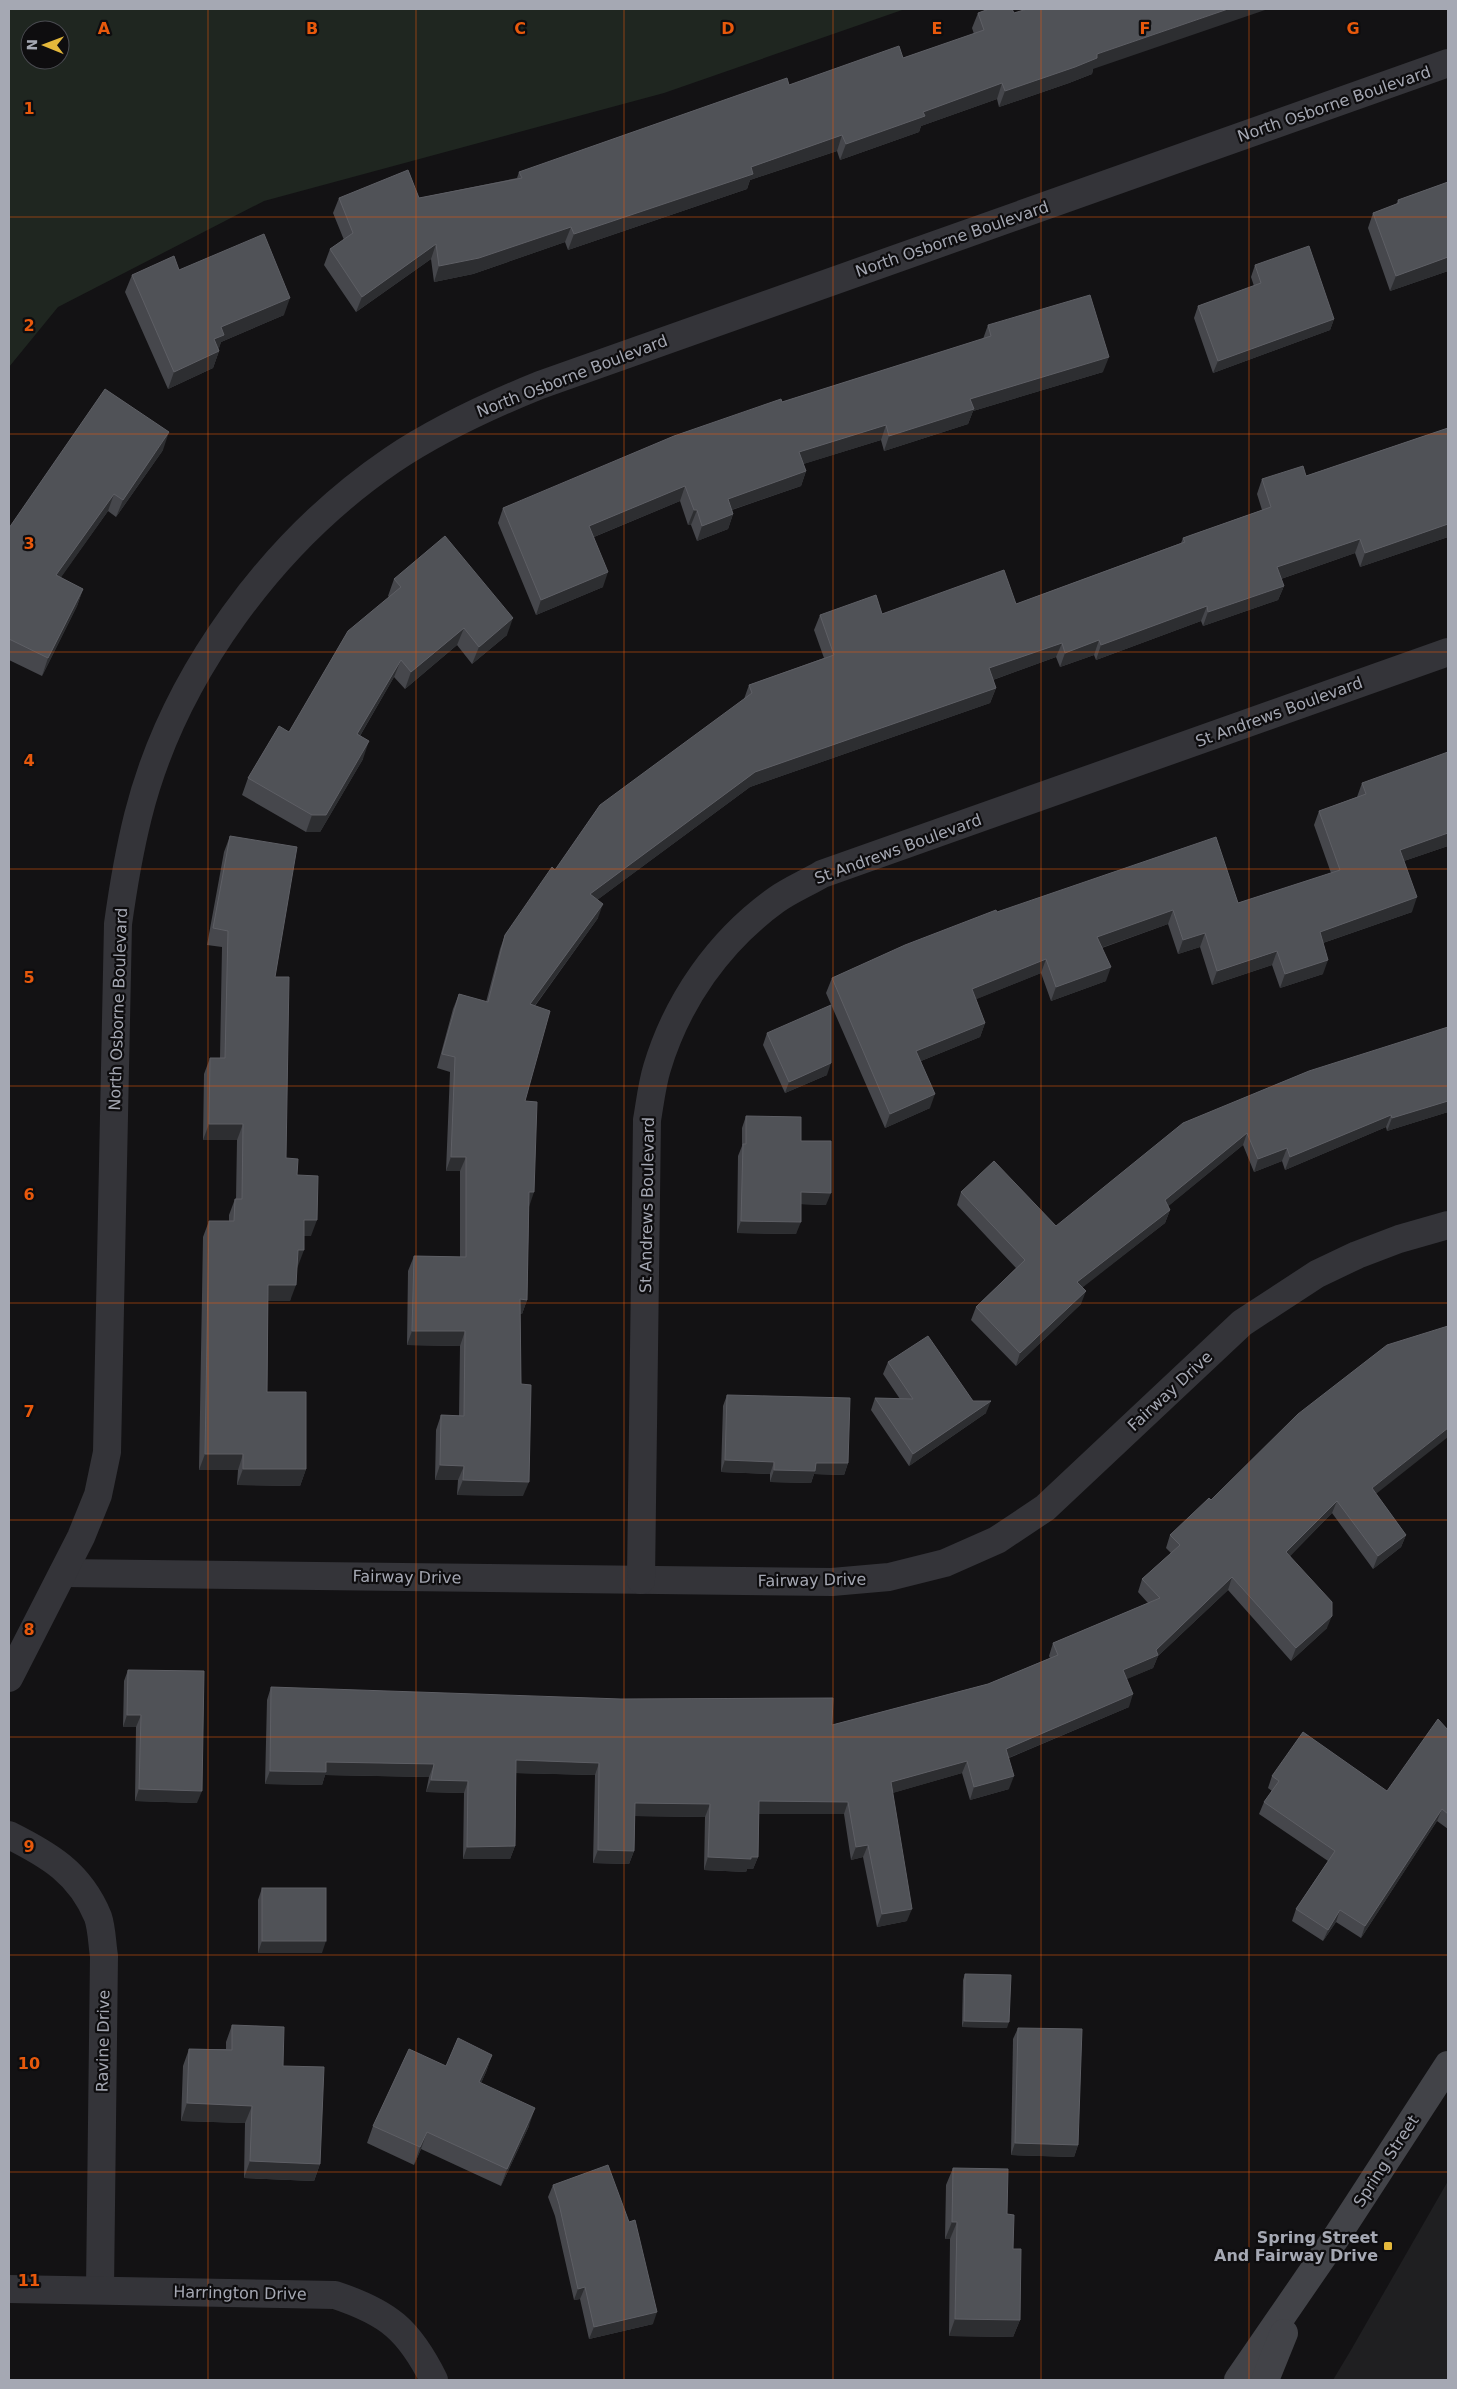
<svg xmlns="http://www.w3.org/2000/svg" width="1457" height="2389" viewBox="0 0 1457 2389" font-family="'DejaVu Sans',sans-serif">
	<rect width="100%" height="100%" fill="#131214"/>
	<!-- built -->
	<path fill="#1f1f21" d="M1448 2181V2380H1333L1351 2350Z"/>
	<!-- green -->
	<path fill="#1f2620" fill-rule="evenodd" d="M9 9H905L664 93 264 201 58 307 9 367ZM30 30H60V60H30Z"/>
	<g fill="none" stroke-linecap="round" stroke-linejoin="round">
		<!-- street -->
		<g stroke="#343439" stroke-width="28">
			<path d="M63 1573 832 1582 889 1577 945 1563 997 1540 1045 1508 1242 1323 1317 1274 1357 1255 1399 1239 1448 1225"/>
			<path d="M641 1580 647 1120C650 1103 652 1084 657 1068 677 1001 719 941 776 900 790 890 807 883 822 874L1448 652"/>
			<path d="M9 1678 81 1537 98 1495 107 1452 118 924C123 888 129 852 138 816 173 676 273 541 392 460 438 429 488 406 540 385L1448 63"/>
			<path d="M9 1835C49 1855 80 1873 98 1917 102 1929 102 1944 104 1956L100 2290"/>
			<path d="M9 2289 335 2295C389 2313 409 2330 434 2380"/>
		</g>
		<!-- secondary -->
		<g stroke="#424348" stroke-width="28">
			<path d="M1238 2380 1337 2236 1448 2065"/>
			<path d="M1265 2380 1284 2333"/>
		</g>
	</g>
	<!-- wall -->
	<g fill="#46474c">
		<path d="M978 13H1014L1093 69 1092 74 1069 83 999 107 997 99 921 126 919 132 840 160 837 151 750 180 747 189 568 250 565 242 473 274 434 282 431 259 356 312 324 265 330 249 344 240 333 213 339 198H419L517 178 519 172 789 85 903 58 974 34 972 28Z"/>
		<path d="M1448 182V271L1390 291 1368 228 1373 213 1396 205 1398 200Z"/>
		<path d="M1255 265 1334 319 1330 330 1213 373 1194 318 1198 306 1254 286 1251 277Z"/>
		<path d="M179 270 284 315 221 342 218 350 219 351 213 368 168 389 125 292 132 275Z"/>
		<path d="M988 325 1103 372 973 411 968 424 884 451 881 440 803 464 806 471 801 486 732 510 733 514 728 529 697 541 691 525H688L680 501 594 537 603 587 536 615 498 523 503 508 782 402 983 339Z"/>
		<path d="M1448 428V537L1360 567 1355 553 1281 579 1284 586 1278 600 1203 626 1201 621 1096 660 1094 655 1060 667 1056 657 993 680 996 688 990 703 750 787 597 900 598 918 535 1006 525 1101 529 1207 527 1300 522 1314H520L523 1496 457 1495 458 1480H435L436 1430 441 1415 459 1416 460 1346 407 1345 408 1271 414 1256 460 1257V1171H446L450 1072 437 1068 453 1009 459 994 486 1002 500 949 505 935 555 870 744 699 749 685 824 658 814 630 820 615 882 614 1016 604 1181 543 1183 538 1262 510 1257 494 1262 479 1306 476Z"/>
		<path d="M163 450 116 517 108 511 60 578 83 589 77 606 42 676 9 660V528Z"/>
		<path d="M394 579 507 635 472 664 457 645 405 689 394 677 360 736 363 759 320 832H306L242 795 248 778 289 732 389 597 388 596Z"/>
		<path d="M1362 783 1448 846 1404 861 1412 912 1323 943V974L1280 988 1272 965 1212 985 1200 947 1178 954 1168 924 1102 948 1106 981 1051 1001 1041 973 976 999 985 1023 980 1037 921 1061 930 1108 885 1128 826 993 832 978 997 912 1238 903 1331 873 1314 825 1319 811 1357 797Z"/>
		<path d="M230 836 275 977 286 1158 297 1175 311 1236H304L290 1301H268L267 1392 306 1469 300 1486 237 1485 238 1470H199L203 1237 209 1221H229V1215L235 1199H236L237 1140H203L204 1074 210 1058H220L222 947 207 945 224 852Z"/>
		<path d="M1448 1028V1114V1112L1387 1131 1386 1127 1285 1170 1282 1161 1254 1172 1243 1145 1168 1206 1170 1210 1165 1223 1082 1287 1081 1304 1016 1366 971 1320 976 1307 1016 1268 957 1205 961 1192 1056 1226Z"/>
		<path d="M767 1033 827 1075 785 1093 763 1045Z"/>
		<path d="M746 1116 801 1141 826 1205 801 1204 796 1234 737 1233 738 1156 742 1146V1128Z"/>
		<path d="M888 1362 973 1401 986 1413 909 1466 871 1410 875 1398 900 1399 883 1374Z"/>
		<path d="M727 1395 848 1463 844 1475 814 1474 811 1483 770 1482V1474L721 1472 723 1406Z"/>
		<path d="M1376 1494 1406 1535 1401 1547 1373 1569 1332 1513 1290 1556 1327 1628 1291 1661 1228 1590 1158 1656 1153 1668 1126 1679 1129 1707 1009 1758V1789L970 1800 962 1773 892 1793 907 1921 877 1927 863 1857 851 1860 844 1814H759L758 1857 753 1869H747L746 1872 704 1870 705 1817 635 1816 634 1851 629 1864 593 1863 595 1775 516 1773 515 1846 510 1859H463L464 1793 426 1792 429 1777 325 1775 322 1785 265 1784 267 1700 271 1687 832 1725 988 1684 1050 1658 1049 1656 1053 1643 1148 1603 1138 1592 1142 1579 1171 1553 1166 1548 1170 1535 1211 1500Z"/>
		<path d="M128 1670 197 1803 135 1801 136 1727H123L124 1681Z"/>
		<path d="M1448 1730V1829L1437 1821 1361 1938 1336 1922 1323 1941 1292 1921 1296 1909 1328 1861 1259 1814 1264 1802 1272 1791 1268 1788 1272 1776 1387 1791Z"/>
		<path d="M262 1888 322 1953H258V1900Z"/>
		<path d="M965 1974 1007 2028 962 2027 963 1980Z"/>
		<path d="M232 2025 283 2066 320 2164 314 2181 244 2178 245 2123 181 2121 183 2066 189 2049H226V2042Z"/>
		<path d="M1018 2028 1078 2145 1074 2157 1011 2155 1013 2039Z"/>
		<path d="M492 2055 486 2072 481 2083 529 2126 501 2186 421 2149 414 2165 367 2143 373 2126 446 2066Z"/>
		<path d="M953 2168 1007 2214 1020 2320 1013 2337 949 2336 950 2239H945L946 2185Z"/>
		<path d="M553 2185 653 2324 589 2339 580 2299 574 2300 555 2216 548 2197Z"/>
	</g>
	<!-- shaded-wall -->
	<g fill="#2d2e31">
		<path d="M1228 9H1268L1093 69 1092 74 1069 83 999 107 1005 91 1097 54Z"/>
		<path d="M1002 83 997 99 921 126 919 132 840 160 846 144 923 112Z"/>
		<path d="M842 135 837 151 750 180 747 189 568 250 574 234 751 167Z"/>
		<path d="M571 227 565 242 473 274 434 282 439 266Z"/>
		<path d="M436 244 431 259 356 312 362 297Z"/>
		<path d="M1448 257V271L1390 291 1396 276Z"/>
		<path d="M290 298 284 315 221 342 218 352 219 351 213 368 168 389 174 372 214 339 221 327Z"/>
		<path d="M1334 319 1330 330 1213 373 1218 361Z"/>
		<path d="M1109 357 1103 372 973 411 968 424 884 451 889 436 970 399Z"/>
		<path d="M886 425 881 440 794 467 799 452Z"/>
		<path d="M169 432 163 450 116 517 123 500Z"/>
		<path d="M806 471 801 486 722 513 728 499Z"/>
		<path d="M685 486 680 501 584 541 589 526Z"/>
		<path d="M114 494 108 511 50 593 56 575Z"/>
		<path d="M694 510H697L691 525H688Z"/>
		<path d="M733 514 728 529 697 541 702 526Z"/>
		<path d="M1448 524V537L1360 567 1365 553Z"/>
		<path d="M1360 539 1355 553 1272 582 1277 567Z"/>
		<path d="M608 572 603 587 536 615 541 600Z"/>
		<path d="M1284 586 1278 600 1203 626 1208 612Z"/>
		<path d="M83 589 77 606 42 676 48 658Z"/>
		<path d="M1207 606 1201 621 1096 660 1101 645Z"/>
		<path d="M513 618 507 635 472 664 479 647Z"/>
		<path d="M464 628 457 645 405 689 411 672Z"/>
		<path d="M1099 640 1094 655 1060 667 1065 653Z"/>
		<path d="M1062 643 1056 657 984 683 989 668Z"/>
		<path d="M401 660 394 677 351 751 357 734Z"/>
		<path d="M996 688 990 703 750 787 585 909 590 894 755 772Z"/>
		<path d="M369 741 363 759 320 832H306L312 815Z"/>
		<path d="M1448 833V846L1395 864 1400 850Z"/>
		<path d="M1417 897 1412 912 1314 946 1320 932Z"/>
		<path d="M603 904 598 918 525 1019 530 1004Z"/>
		<path d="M1173 910 1168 924 1092 951 1097 937Z"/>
		<path d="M1205 933 1200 947 1178 954 1183 940Z"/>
		<path d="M1277 951 1272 965 1212 985 1217 971Z"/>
		<path d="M1046 959 1041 973 967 1003 972 989Z"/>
		<path d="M1328 960 1323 974 1280 988 1285 974Z"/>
		<path d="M1111 967 1106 981 1051 1001 1056 987Z"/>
		<path d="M985 1023 980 1037 911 1065 916 1051Z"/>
		<path d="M831 1063 827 1075 785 1093 789 1082Z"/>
		<path d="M935 1094 930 1108 885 1128 890 1114Z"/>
		<path d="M1448 1101V1112L1387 1131 1392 1118Z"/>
		<path d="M1391 1115 1386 1127 1285 1170 1290 1157Z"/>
		<path d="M209 1124H243L237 1140H203Z"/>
		<path d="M1247 1133 1243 1145 1160 1213 1165 1200Z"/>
		<path d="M1287 1148 1282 1161 1254 1172 1258 1159Z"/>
		<path d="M451 1157H466L460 1171H446Z"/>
		<path d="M529 1192H534L529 1207Z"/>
		<path d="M801 1192 831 1193 826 1205 797 1204Z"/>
		<path d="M1170 1210 1165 1223 1073 1295 1077 1282Z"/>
		<path d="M304 1220H317L311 1236H298Z"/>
		<path d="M741 1221 801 1222 796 1234 737 1233Z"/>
		<path d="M298 1250H304L298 1266H292Z"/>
		<path d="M268 1285H296L290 1301H263Z"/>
		<path d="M1086 1291 1081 1304 1016 1366 1020 1353Z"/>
		<path d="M520 1299 527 1300 522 1314H515Z"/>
		<path d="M412 1331H465L460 1346 407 1345Z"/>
		<path d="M991 1401 986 1413 909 1466 913 1454Z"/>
		<path d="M1448 1428V1437L1367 1501 1372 1488Z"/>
		<path d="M205 1454H243L238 1470H199Z"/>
		<path d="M725 1460 774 1462 770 1474 721 1472Z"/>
		<path d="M816 1463H848L844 1475 814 1474 811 1483 770 1482 774 1470Z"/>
		<path d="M440 1465 464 1466 458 1480H435Z"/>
		<path d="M243 1469H306L300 1486 237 1485Z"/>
		<path d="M463 1480 529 1482 523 1496 457 1495Z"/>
		<path d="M1337 1501 1332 1513 1281 1565 1286 1552Z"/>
		<path d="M1406 1535 1401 1547 1373 1569 1378 1556Z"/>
		<path d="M1232 1577 1228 1590 1158 1656 1153 1668 1118 1683 1123 1670 1156 1650Z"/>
		<path d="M1332 1616 1327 1628 1291 1661 1296 1648Z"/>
		<path d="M1133 1694 1129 1707 1001 1761 1006 1749Z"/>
		<path d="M127 1715H141L136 1727H123Z"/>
		<path d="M516 1760 599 1763 595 1775 512 1773Z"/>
		<path d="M967 1761 962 1773 886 1795 891 1782Z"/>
		<path d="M326 1762 434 1764 429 1777 325 1775 322 1785 265 1784 270 1771Z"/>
		<path d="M1014 1776 1009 1789 970 1800 974 1787Z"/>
		<path d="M431 1780 468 1781 464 1793 426 1792Z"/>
		<path d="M139 1789 202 1791 197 1803 135 1801Z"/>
		<path d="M759 1801 848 1802 844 1814H755Z"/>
		<path d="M635 1803 710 1804 705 1817 631 1816Z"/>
		<path d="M1442 1809 1437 1821 1361 1938 1365 1926Z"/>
		<path d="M868 1845 863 1857 851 1860 856 1847Z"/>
		<path d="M515 1846 510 1859H463L467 1847Z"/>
		<path d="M598 1850 634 1851 629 1864 593 1863Z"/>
		<path d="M708 1857H758L753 1869H747L746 1872 704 1870Z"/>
		<path d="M912 1909 907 1921 877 1927 882 1914Z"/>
		<path d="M1340 1910 1336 1922 1323 1941 1328 1930Z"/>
		<path d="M262 1941H326L322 1953H258Z"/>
		<path d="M964 2021 1009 2022 1007 2028 962 2027Z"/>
		<path d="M492 2055 486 2072 473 2100 479 2082Z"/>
		<path d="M187 2103 252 2106 245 2123 181 2121Z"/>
		<path d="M535 2108 529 2126 501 2186 507 2169Z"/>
		<path d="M427 2132 421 2149 414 2165 420 2147Z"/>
		<path d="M1015 2143 1078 2145 1074 2157 1011 2155Z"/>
		<path d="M250 2161 320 2164 314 2181 244 2178Z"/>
		<path d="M952 2222H957L950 2239H945Z"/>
		<path d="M585 2287 580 2299 574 2300 578 2289Z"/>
		<path d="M657 2312 653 2324 589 2339 594 2327Z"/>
		<path d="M955 2319 1020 2320 1013 2337 949 2336Z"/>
	</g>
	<!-- building -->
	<g fill="#505257" stroke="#5e5f65">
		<path d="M989 9H1012L1014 13 1027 9H1228L1097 54V58L1075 67 1005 91 1002 83 923 112 925 116 846 144 842 135 751 167 753 174 574 234 571 227 479 258 439 266 436 244 362 297 330 249 353 233 339 198 408 170 419 198 522 178 519 172 787 78 789 85 899 46 903 58 984 30 978 13Z"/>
		<path d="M1448 182V257L1396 276 1373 213 1399 203 1398 200Z"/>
		<path d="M264 234 290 298 221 327 224 335 214 339 219 351 174 372 132 275 174 256 179 270Z"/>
		<path d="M1309 246 1334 319 1218 361 1198 306 1261 283 1255 265Z"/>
		<path d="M1090 295 1109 357 970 399 974 409 889 436 886 425 799 452 806 471 728 499 733 514 702 526 697 510H694L685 486 589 526 608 572 541 600 503 508 674 436 781 399 782 402 991 336 988 325Z"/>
		<path d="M105 389 169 432 123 500 114 494 56 575 83 589 48 658 9 639V528Z"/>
		<path d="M1448 428V524L1365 553 1360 539 1277 567 1284 586 1208 612 1207 606 1101 645 1099 640 1065 653 1062 643 989 668 996 688 755 772 590 894 603 904 530 1004 550 1011 525 1101 537 1102 534 1192H529L527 1300 520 1299 521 1384 531 1385 529 1482 463 1480 464 1466 440 1465 441 1415 464 1416 465 1331H412L414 1256 466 1257V1157H451L455 1057 442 1054 459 994 488 1002 505 935 552 867 555 870 600 805 752 693 749 685 834 655 820 615 876 595 882 614 1004 570 1016 604 1185 542 1183 538 1271 507 1262 479 1303 466 1306 476Z"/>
		<path d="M445 536 513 618 479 647 464 628 411 672 401 660 357 734 369 741 326 815H312L248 778 279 726 289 732 348 631 401 587 394 579Z"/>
		<path d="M1448 752V833L1400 850 1417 897 1320 932 1328 960 1285 974 1277 951 1217 971 1205 933 1183 940 1173 910 1097 937 1111 967 1056 987 1046 959 972 989 985 1023 916 1051 935 1094 890 1114 832 978 905 945 996 910 997 912 1216 837 1238 903 1340 870 1319 811 1366 794 1362 783Z"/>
		<path d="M230 836 297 847 275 977H289L286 1158 298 1159 297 1175 318 1176 317 1220H304V1250H298L296 1285H268L267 1392H306V1469H243V1454H205L209 1221H234L235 1199H242L243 1124H209L210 1058H225L228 931 213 928Z"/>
		<path d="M831 1005V1063L789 1082 767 1033Z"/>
		<path d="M1448 1027V1101L1392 1118 1391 1115 1290 1157 1287 1148 1258 1159 1247 1133 1165 1200 1170 1210 1077 1282 1086 1291 1020 1353 976 1307 1025 1260 961 1192 994 1161 1056 1226 1183 1123 1309 1071Z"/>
		<path d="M746 1116 801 1117V1141H831V1193L801 1192V1222L741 1221 743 1144H746Z"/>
		<path d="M1448 1326V1428L1372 1488 1406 1535 1378 1556 1337 1501 1286 1552 1332 1602V1616L1296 1648 1232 1577 1156 1650 1158 1655 1123 1670 1133 1694 1006 1749 1014 1776 974 1787 967 1761 891 1782 912 1909 882 1914 868 1845 856 1847 848 1802 759 1801 758 1857H751V1859L708 1857 710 1804 635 1803 634 1851 598 1850 599 1763 516 1760 515 1846 467 1847 468 1781 431 1780 434 1764 326 1762V1772L270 1771 271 1687 621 1699 833 1698 832 1725 988 1684 1058 1655 1053 1643 1160 1598 1142 1579 1180 1545 1170 1535 1209 1498 1211 1500 1298 1414 1387 1345Z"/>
		<path d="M928 1336 973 1401H991L913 1454 875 1398 913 1399 888 1362Z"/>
		<path d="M727 1395 850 1398 848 1463H816L815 1471 774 1470V1462L725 1460Z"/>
		<path d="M128 1670 204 1671 202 1791 139 1789 141 1715H127Z"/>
		<path d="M1438 1719 1448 1730V1814L1442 1809 1365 1926 1340 1910 1328 1930 1296 1909 1335 1851 1264 1802 1279 1781 1272 1776 1303 1732 1387 1791Z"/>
		<rect x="262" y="1888" width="64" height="53"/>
		<path d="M965 1974 1011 1975 1009 2022 964 2021Z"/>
		<path d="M232 2025 284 2027 283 2066 324 2067 320 2164 250 2161 252 2106 187 2103 189 2049 232 2050Z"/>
		<path d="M1018 2028 1082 2029 1078 2145 1015 2143Z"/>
		<path d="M458 2038 492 2055 479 2082 535 2108 507 2169 427 2132 420 2147 373 2126 409 2049 446 2066Z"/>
		<path d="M608 2165 629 2222 635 2220 657 2312 594 2327 585 2287 578 2289 559 2204 553 2185Z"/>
		<path d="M953 2168 1008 2169 1007 2214 1014 2215 1013 2249H1021L1020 2320 955 2319 957 2222H952Z"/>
	</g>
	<!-- grid -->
	<path fill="none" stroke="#e8590c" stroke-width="1" stroke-opacity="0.55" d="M208 9V2380M416 9V2380M624 9V2380M833 9V2380M1041 9V2380M1249 9V2380M9 217H1448M9 434H1448M9 652H1448M9 869H1448M9 1086H1448M9 1303H1448M9 1520H1448M9 1737H1448M9 1955H1448M9 2172H1448"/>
	<!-- markers -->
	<rect fill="#e4b83b" stroke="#0e0d0f" stroke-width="2" x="1383" y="2241" width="10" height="10" rx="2.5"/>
	<g text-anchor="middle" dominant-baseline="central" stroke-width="4.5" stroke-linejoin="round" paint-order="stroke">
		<!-- street labels -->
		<g font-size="16" fill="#a5a8b3" stroke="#0e0d0f">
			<text transform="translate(1334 104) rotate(-19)">North Osborne Boulevard</text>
			<text transform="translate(952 239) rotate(-19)">North Osborne Boulevard</text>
			<text transform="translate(572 376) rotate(-21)">North Osborne Boulevard</text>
			<text transform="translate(1279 712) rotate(-20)">St Andrews Boulevard</text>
			<text transform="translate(898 849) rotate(-20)">St Andrews Boulevard</text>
			<text transform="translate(118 1009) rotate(-88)">North Osborne Boulevard</text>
			<text transform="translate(647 1205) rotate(-89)">St Andrews Boulevard</text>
			<text transform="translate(1170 1391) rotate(-43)">Fairway Drive</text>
			<text transform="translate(407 1577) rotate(1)">Fairway Drive</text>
			<text transform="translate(812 1580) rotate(-1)">Fairway Drive</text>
			<text transform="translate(103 2041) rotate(-89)">Ravine Drive</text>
			<text transform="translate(1386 2161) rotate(-57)">Spring Street</text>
			<text transform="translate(240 2293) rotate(1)">Harrington Drive</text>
		</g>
		<!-- poi labels -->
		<g font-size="16" font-weight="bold" fill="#a5a8b3" stroke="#0e0d0f" text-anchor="end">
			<text x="1378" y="2237">Spring Street<tspan x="1378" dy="18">And Fairway Drive</tspan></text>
		</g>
	</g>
	<g font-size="16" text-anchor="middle" font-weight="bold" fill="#e8590c" stroke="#0e0d0f" stroke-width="4.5" stroke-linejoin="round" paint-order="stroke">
		<text x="104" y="34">A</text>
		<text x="312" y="34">B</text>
		<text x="520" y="34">C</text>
		<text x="728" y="34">D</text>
		<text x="937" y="34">E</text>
		<text x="1145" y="34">F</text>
		<text x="1353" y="34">G</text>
		<text x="29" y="114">1</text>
		<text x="29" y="331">2</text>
		<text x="29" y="549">3</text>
		<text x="29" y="766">4</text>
		<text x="29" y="983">5</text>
		<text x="29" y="1200">6</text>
		<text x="29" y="1417">7</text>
		<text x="29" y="1635">8</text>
		<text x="29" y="1852">9</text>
		<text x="29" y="2069">10</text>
		<text x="29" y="2286">11</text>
	</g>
	<!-- border -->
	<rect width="1457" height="2389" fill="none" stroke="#a5a8b3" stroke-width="20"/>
	<!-- north arrow -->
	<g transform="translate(45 45) rotate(271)"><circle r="24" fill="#0e0d0f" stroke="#4a4b51"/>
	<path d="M0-4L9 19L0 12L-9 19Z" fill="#e4b83b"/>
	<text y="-8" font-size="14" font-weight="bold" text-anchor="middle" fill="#a5a8b3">N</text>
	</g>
</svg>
